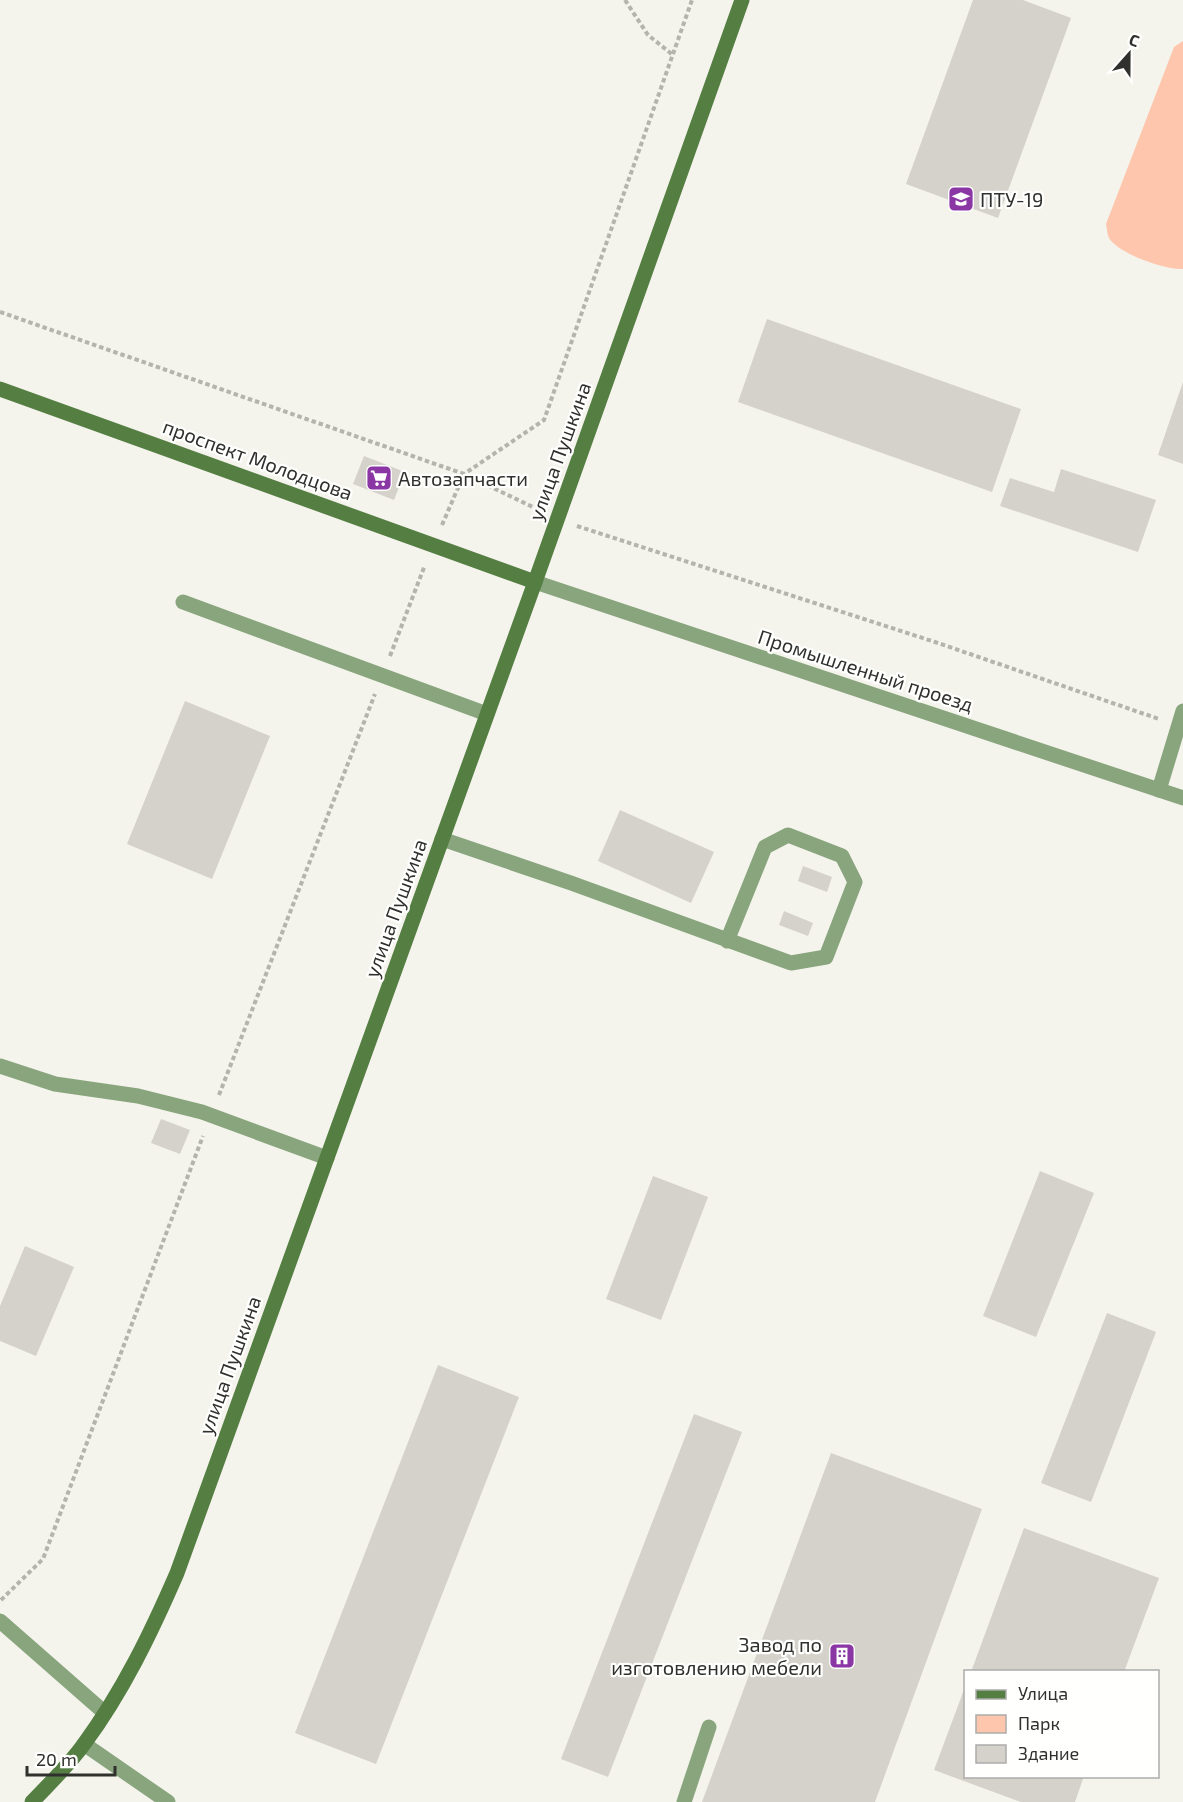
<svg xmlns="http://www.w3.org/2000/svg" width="1183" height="1802" viewBox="0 0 1183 1802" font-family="'Exo 2',sans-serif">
	<rect width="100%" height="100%" fill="#f4f4ed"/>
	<!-- green -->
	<path fill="#fec6ac" d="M1183 41V269C1165 270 1119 254 1109 238 1107 234 1107 228 1106 224L1174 47Z"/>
	<!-- building -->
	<g fill="#d5d1cb">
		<path d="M973 0H1023L1071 18 998 218 906 184Z"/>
		<path d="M767 319 1021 409 992 492 738 402Z"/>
		<path d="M1183 382V464L1158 455Z"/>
		<path d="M364 456 405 472 394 500 353 484Z"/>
		<path d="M1061 469 1156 500 1138 552 1000 506 1010 478 1054 492Z"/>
		<path d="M185 701 270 736 212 879 127 844Z"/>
		<path d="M620 810 714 852 691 903 598 861Z"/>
		<path d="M803 866 832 877 827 892 798 881Z"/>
		<path d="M784 911 813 923 808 936 779 925Z"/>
		<path d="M161 1119 190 1130 180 1154 151 1143Z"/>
		<path d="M1040 1171 1094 1193 1036 1337 983 1316Z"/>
		<path d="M653 1176 708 1197 661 1320 606 1299Z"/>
		<path d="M25 1246 74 1267 36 1356 0 1341V1306Z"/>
		<path d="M1107 1313 1156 1332 1091 1502 1041 1483Z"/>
		<path d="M438 1365 519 1397 376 1764 295 1733Z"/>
		<path d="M694 1414 742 1432 608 1777 561 1759Z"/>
		<path d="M831 1453 982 1509 875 1802H702Z"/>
		<path d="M1024 1528 1159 1578 1124 1672H971Z"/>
		<path d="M965 1687 966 1776H1084L1075 1802H1021L934 1770Z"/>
	</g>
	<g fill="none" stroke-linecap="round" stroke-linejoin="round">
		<!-- path -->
		<g stroke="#b4b4ae" stroke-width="4" stroke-dasharray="4.5 3" stroke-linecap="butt">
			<path d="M625 0 648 35 673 55"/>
			<path d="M0 312 464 474 537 509"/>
			<path d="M442 525 464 474 544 420 692 0"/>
			<path d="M577 526 935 642 1159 719"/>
			<path d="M390 656 425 565"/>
			<path d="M219 1095 375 694"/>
			<path d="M1 1600 43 1559 203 1136"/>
		</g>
		<!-- service -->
		<g stroke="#89a57d" stroke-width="15">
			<path d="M183 602 487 714"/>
			<path d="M1159 790 1183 711"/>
			<path d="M442 839 571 883 791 963 826 957 855 882 842 856 788 835 765 847 727 941"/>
			<path d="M0 1066 55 1084 138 1096 202 1112 327 1158"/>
			<path d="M0 1621 105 1713"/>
			<path d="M84 1744 168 1802"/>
			<path d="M684 1802 709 1727"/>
		</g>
		<!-- tertiary -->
		<path stroke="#89a57d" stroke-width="15" d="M535 582 1183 798"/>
		<!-- secondary -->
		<g stroke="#557e42" stroke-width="15">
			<path d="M0 389 535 582"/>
			<path d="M32 1802C50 1783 69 1765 84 1744 123 1691 151 1633 177 1573L535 582 742 0"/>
		</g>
	</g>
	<!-- icons -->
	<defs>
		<symbol id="university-square" viewBox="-11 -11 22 22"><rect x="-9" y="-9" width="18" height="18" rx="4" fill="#8a36a4" stroke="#fffffe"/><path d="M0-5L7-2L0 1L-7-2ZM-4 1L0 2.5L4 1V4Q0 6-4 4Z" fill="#fff"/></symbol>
		<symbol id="supermarket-square" viewBox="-11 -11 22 22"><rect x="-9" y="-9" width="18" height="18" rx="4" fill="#8a36a4" stroke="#fffffe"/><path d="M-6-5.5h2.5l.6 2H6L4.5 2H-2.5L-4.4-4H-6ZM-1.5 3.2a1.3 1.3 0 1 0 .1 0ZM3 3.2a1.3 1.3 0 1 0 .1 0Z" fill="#fff"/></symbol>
		<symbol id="building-square" viewBox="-11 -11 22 22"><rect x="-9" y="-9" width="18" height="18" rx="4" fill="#8a36a4" stroke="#fffffe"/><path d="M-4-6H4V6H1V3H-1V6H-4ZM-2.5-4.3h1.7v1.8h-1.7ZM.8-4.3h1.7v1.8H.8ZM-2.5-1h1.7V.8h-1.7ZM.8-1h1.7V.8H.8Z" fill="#fff"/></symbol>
	</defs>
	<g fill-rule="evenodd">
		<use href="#university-square" x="946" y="184" width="30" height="30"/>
		<use href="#supermarket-square" x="364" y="463" width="30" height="30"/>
		<use href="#building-square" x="827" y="1641" width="30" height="30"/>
	</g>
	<g text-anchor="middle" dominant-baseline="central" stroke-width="4.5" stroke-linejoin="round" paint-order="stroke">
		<!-- poi labels -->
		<g font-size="20" fill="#30302d" stroke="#fffffe" text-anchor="start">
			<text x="980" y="199">ПТУ-19</text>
			<text x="398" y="478">Автозапчасти</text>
			<text x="822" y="1644" text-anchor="end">Завод по<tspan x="822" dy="23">изготовлению мебели</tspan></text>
		</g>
		<!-- street labels -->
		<g font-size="20" fill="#30302d" stroke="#fffffe">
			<text transform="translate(559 451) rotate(-70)">улица Пушкина</text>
			<text transform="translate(258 459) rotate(20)">проспект Молодцова</text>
			<text transform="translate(866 670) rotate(18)">Промышленный проезд</text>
			<text transform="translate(395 908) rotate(-70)">улица Пушкина</text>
			<text transform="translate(229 1365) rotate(-70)">улица Пушкина</text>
		</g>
	</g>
	<!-- legend -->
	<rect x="964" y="1670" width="195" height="108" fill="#fffffe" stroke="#acacaa" stroke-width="1.5"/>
	<rect x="976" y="1690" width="30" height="9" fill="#557e42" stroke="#acacaa" stroke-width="1.5"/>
	<text x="1018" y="1700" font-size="18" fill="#30302d">Улица</text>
	<rect x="976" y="1715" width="30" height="18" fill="#fec6ac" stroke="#acacaa" stroke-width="1.5"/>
	<text x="1018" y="1730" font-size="18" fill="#30302d">Парк</text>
	<rect x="976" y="1745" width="30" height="18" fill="#d5d1cb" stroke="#acacaa" stroke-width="1.5"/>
	<text x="1018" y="1760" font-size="18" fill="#30302d">Здание</text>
	<!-- north arrow -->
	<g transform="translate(1129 54) rotate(21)" stroke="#fffffe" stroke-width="4.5" paint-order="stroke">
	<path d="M0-4.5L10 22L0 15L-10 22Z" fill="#30302d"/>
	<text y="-9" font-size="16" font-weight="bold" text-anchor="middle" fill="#30302d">С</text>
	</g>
	<!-- scale -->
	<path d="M27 1766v9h88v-9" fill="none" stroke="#30302d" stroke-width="3"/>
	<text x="36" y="1766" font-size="18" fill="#30302d" stroke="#fffffe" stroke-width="4.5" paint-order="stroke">20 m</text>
</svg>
